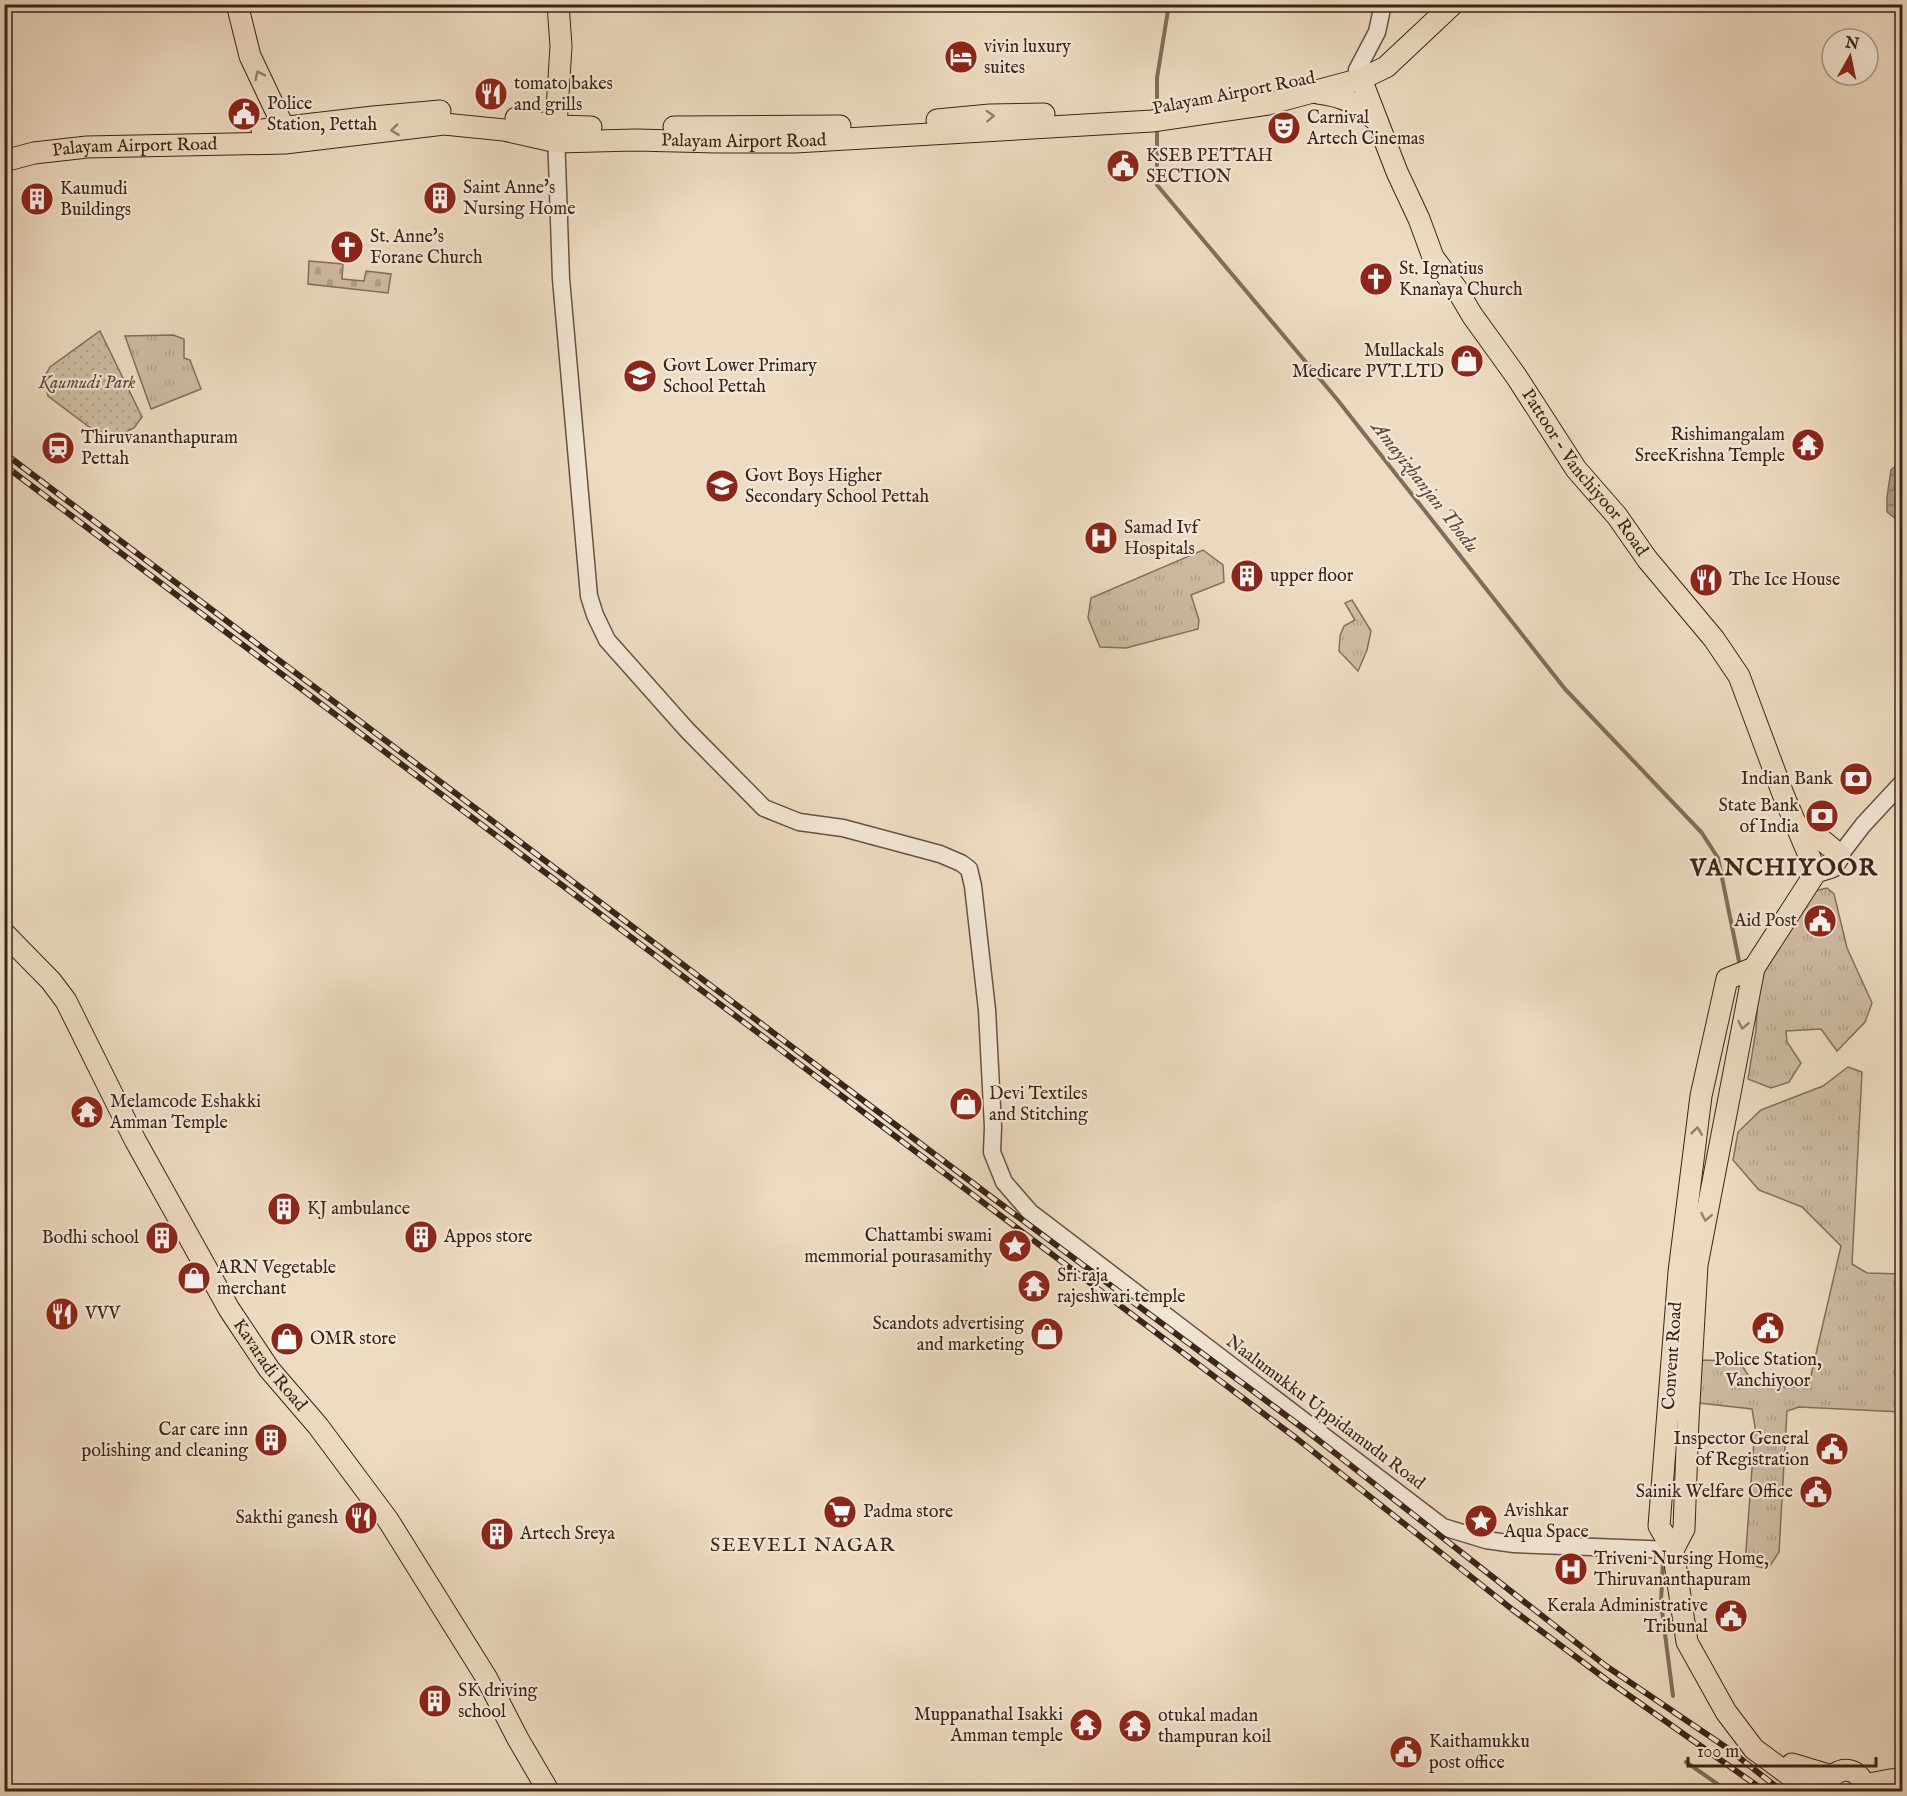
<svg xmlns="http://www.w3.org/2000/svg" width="1907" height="1796" viewBox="0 0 1907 1796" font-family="'IM FELL English',serif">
	<defs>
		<pattern id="grass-tufts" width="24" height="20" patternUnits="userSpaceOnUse" patternTransform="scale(1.5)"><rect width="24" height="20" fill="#cfbda5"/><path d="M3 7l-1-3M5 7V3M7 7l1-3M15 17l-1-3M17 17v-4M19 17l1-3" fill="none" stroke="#b2a28d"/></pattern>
		<pattern id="cemetery-stones" width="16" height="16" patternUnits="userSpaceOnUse" patternTransform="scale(1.5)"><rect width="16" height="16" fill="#cfbda5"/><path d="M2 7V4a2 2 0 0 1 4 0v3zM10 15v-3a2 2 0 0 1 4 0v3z" fill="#b2a28d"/></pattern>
		<pattern id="park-dots" width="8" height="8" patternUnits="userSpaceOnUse" patternTransform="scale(1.5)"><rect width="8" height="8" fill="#cfbda5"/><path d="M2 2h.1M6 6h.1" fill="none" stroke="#b2a28d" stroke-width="1.8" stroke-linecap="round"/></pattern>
		<pattern id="water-waves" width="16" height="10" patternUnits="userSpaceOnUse" patternTransform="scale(1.5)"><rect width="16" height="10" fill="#b19d89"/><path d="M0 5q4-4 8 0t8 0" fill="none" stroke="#91806f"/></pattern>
	</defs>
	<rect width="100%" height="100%" fill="#eedcc2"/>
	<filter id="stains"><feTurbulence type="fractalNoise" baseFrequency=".00333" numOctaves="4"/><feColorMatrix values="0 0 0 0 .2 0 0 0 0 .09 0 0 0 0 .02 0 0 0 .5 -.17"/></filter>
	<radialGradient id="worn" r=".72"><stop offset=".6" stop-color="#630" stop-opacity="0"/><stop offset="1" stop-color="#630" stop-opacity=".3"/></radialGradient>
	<!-- grass -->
	<g fill="url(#grass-tufts)" stroke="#84705f" stroke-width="1.5">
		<path d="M173 335 184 339V358L190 360 201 389 151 409 125 336Z"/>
		<path d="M1203 550 1223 565 1224 582 1191 595 1199 620 1198 629 1126 648 1100 647 1088 618 1091 598Z"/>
		<path d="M1352 600 1371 631 1367 650 1358 671 1339 651 1340 636 1344 626 1355 620 1345 603Z"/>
		<path d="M1827 888 1834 894 1847 948 1872 1003 1865 1022 1837 1051 1821 1029 1786 1031 1787 1042 1801 1063 1789 1082 1771 1088 1748 1079 1756 1030 1759 973 1810 892Z"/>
		<path d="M1848 1067 1862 1072 1852 1264 1867 1273 1902 1274V1412L1799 1407 1787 1411 1779 1552 1768 1569 1745 1564 1755 1427 1752 1409 1699 1403 1698 1360 1739 1361 1750 1378 1788 1388 1809 1384 1841 1246 1802 1207 1759 1190 1733 1160 1738 1132 1761 1110 1823 1086Z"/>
	</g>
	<!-- cemetery -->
	<path fill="url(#cemetery-stones)" stroke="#84705f" stroke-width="1.5" d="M309 261 343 264 342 279 364 281 366 271 391 274 388 293 308 284Z"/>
	<!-- park -->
	<path fill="url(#park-dots)" stroke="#84705f" stroke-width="1.5" d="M100 331 142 417 134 428 115 437 92 429 48 396 44 378 50 367Z"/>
	<!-- water -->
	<path fill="url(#water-waves)" stroke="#816d5c" stroke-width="1.5" d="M1902 461V524L1887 512V497L1891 470Z"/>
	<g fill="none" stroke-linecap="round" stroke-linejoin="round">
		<!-- stream -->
		<g stroke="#816d5c" stroke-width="4">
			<path d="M1157 113V78L1169 4"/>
			<path d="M1157 127V185L1336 398 1565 689 1702 833 1718 858 1740 966"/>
			<path d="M1663 1560 1661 1603 1673 1696"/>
			<path d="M1686 1762 1729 1792"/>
		</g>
		<defs>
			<g id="minor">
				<path d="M1361 79 1357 70 1377 32 1383 4"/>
				<path d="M556 132 561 279 589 596 595 615 607 640 687 730 764 808 799 822 843 828 940 854 961 863 969 869 973 886 987 1010 993 1127 992 1152 1004 1182 1030 1212 1443 1527 1486 1540 1514 1544 1673 1550"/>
				<path d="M1840 855 1863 825 1902 783"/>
			</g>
			<g id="major">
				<path d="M237 4 250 56 284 128 285 142"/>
				<path id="s1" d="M1361 79 1397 172 1419 219 1433 257 1456 288 1472 315 1516 376 1576 469 1617 516 1647 559 1714 639 1739 676 1783 794 1816 872"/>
				<path d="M1318 93C1344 96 1357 104 1377 121"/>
				<path d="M516 118 556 126 591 127"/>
				<path d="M937 120 990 115 1044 114"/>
				<path d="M556 126 561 46 558 4"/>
				<path d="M674 127 840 126"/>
				<path d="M262 130 373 117 440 111"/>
				<path id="s2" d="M4 161 34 153 87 147 285 143 444 124 504 130 557 142 635 140 717 142H795L1152 121 1268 104 1361 79 1386 67 1453 4"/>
				<path id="s3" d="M4 933 51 981 66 1001 135 1140 229 1309 269 1369 318 1426 388 1520 486 1677 518 1739 549 1792"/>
				<path d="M1754 968 1727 979 1701 1096 1679 1272 1659 1526 1673 1550 1687 1642 1726 1712 1754 1749 1788 1774 1825 1792"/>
				<path d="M1673 1550 1684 1529 1688 1420 1697 1265 1754 968 1816 872 1832 867 1840 855 1811 831 1799 827"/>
				<path d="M1792 1764 1832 1776"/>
				<path d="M1864 1785 1890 1780 1902 1779"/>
				<path d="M1827 1787C1834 1762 1864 1766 1865 1792"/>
			</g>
		</defs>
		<!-- minor casing -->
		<use href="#minor" stroke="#675243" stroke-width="19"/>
		<!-- major casing -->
		<use href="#major" stroke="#3a2419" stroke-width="23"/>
		<!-- minor -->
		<use href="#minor" stroke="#f4e8d7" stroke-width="16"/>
		<!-- major -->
		<use href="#major" stroke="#eedcc2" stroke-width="21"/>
		<defs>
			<g id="rail">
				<path d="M4 453 994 1199 1307 1431 1606 1666 1727 1748 1783 1792"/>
				<path d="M4 465 1296 1438 1513 1610 1607 1680 1766 1792"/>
			</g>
		</defs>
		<!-- rail casing -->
		<use href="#rail" stroke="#3a2419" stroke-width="6"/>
		<!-- rail -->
		<use href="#rail" stroke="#f4e8d7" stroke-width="4" stroke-dasharray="11" stroke-linecap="butt"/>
	</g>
	<!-- one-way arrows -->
	<defs><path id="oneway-chevron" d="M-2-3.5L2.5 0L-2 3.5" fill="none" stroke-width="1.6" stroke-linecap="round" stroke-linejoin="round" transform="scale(1.5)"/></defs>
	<g stroke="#94806e">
		<use href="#oneway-chevron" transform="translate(259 75) rotate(-116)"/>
		<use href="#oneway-chevron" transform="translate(990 116) rotate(-3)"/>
		<use href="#oneway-chevron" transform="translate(395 130) rotate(173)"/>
		<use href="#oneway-chevron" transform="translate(1743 1025) rotate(101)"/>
		<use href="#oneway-chevron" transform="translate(1697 1131) rotate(-83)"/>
		<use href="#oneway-chevron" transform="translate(1706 1217) rotate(101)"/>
	</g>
	<!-- icons -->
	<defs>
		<symbol id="hotel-disc" viewBox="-11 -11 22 22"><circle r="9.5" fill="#8f2418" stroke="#f4e8d7"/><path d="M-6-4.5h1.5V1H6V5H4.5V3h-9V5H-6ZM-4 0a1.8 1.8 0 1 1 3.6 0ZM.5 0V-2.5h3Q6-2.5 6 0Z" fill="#fff"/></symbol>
		<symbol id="restaurant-disc" viewBox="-11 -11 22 22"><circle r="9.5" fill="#8f2418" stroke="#f4e8d7"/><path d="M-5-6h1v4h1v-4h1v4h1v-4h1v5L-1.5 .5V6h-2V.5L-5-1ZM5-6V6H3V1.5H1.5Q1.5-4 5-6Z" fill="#fff"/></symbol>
		<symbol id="civic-disc" viewBox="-11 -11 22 22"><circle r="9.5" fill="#8f2418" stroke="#f4e8d7"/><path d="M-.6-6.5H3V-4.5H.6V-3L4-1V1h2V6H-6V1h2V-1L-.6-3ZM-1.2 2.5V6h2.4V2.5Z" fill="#fff"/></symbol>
		<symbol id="theatre-disc" viewBox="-11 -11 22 22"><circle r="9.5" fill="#8f2418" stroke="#f4e8d7"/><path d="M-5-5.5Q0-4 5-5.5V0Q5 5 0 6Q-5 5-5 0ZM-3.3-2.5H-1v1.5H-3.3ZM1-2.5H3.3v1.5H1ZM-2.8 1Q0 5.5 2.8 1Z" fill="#fff"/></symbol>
		<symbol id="building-disc" viewBox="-11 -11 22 22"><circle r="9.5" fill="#8f2418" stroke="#f4e8d7"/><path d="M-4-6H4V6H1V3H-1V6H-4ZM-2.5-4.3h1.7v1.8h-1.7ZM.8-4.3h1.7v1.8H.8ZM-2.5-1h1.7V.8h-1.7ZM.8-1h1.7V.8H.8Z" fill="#fff"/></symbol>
		<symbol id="church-disc" viewBox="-11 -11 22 22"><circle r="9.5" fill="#8f2418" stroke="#f4e8d7"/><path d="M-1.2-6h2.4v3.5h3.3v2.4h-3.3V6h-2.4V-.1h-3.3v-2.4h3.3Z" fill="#fff"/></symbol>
		<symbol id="shop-disc" viewBox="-11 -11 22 22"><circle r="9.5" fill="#8f2418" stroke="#f4e8d7"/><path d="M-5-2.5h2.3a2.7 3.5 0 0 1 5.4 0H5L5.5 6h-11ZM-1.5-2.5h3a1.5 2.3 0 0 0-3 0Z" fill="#fff"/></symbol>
		<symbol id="school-disc" viewBox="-11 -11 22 22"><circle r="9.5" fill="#8f2418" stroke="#f4e8d7"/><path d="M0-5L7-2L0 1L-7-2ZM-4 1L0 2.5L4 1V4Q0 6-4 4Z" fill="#fff"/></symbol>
		<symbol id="temple-disc" viewBox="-11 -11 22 22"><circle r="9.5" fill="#8f2418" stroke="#f4e8d7"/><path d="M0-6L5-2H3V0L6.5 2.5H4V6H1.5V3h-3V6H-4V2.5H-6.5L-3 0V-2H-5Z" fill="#fff"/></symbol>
		<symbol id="station-disc" viewBox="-11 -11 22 22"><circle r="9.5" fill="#8f2418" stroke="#f4e8d7"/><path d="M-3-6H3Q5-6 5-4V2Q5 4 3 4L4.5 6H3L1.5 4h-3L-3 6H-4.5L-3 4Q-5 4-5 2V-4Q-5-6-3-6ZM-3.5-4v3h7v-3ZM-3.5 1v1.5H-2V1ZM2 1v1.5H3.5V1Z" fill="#fff"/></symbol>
		<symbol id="hospital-disc" viewBox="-11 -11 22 22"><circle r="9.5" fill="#8f2418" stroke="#f4e8d7"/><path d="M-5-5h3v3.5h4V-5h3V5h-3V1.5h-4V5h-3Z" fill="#fff"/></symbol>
		<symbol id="bank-disc" viewBox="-11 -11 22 22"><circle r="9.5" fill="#8f2418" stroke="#f4e8d7"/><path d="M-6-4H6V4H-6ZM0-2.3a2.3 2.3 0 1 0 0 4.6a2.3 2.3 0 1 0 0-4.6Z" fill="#fff"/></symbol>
		<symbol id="sight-disc" viewBox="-11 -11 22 22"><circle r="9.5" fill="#8f2418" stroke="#f4e8d7"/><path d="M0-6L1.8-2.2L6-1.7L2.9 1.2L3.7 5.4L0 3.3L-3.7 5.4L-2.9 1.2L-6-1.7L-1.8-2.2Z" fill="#fff"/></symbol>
		<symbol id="supermarket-disc" viewBox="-11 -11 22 22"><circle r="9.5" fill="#8f2418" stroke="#f4e8d7"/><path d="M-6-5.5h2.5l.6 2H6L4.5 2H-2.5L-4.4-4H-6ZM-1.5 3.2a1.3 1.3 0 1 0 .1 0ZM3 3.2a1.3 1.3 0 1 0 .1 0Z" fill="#fff"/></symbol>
	</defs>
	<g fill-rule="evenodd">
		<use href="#hotel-disc" x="942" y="38" width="38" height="38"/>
		<use href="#restaurant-disc" x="472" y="75" width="38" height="38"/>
		<use href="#civic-disc" x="225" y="95" width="38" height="38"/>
		<use href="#theatre-disc" x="1265" y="109" width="38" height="38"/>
		<use href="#civic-disc" x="1104" y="147" width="38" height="38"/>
		<use href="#building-disc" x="421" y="179" width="38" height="38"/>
		<use href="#building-disc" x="18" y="180" width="38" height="38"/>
		<use href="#church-disc" x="328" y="228" width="38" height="38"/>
		<use href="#church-disc" x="1357" y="260" width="38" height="38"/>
		<use href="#shop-disc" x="1448" y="342" width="38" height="38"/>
		<use href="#school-disc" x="621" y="357" width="38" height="38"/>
		<use href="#temple-disc" x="1789" y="426" width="38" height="38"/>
		<use href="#station-disc" x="39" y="429" width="38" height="38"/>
		<use href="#school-disc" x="703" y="467" width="38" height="38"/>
		<use href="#hospital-disc" x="1082" y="519" width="38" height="38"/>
		<use href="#building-disc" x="1228" y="557" width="38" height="38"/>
		<use href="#restaurant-disc" x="1687" y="561" width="38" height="38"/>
		<use href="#bank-disc" x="1837" y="760" width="38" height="38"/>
		<use href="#bank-disc" x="1803" y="797" width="38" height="38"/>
		<use href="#civic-disc" x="1801" y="902" width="38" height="38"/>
		<use href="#shop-disc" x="947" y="1085" width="38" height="38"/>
		<use href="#temple-disc" x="68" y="1093" width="38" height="38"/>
		<use href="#building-disc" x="265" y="1190" width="38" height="38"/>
		<use href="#building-disc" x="402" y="1218" width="38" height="38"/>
		<use href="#building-disc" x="143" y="1219" width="38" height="38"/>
		<use href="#sight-disc" x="996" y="1227" width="38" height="38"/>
		<use href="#shop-disc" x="175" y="1259" width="38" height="38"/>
		<use href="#temple-disc" x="1015" y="1267" width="38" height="38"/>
		<use href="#restaurant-disc" x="43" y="1295" width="38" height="38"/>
		<use href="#civic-disc" x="1749" y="1309" width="38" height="38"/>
		<use href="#shop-disc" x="1028" y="1315" width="38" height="38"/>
		<use href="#shop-disc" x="268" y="1320" width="38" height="38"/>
		<use href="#building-disc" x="252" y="1421" width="38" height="38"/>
		<use href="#civic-disc" x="1813" y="1430" width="38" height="38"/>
		<use href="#civic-disc" x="1797" y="1473" width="38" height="38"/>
		<use href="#supermarket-disc" x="821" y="1493" width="38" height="38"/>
		<use href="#restaurant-disc" x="342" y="1499" width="38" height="38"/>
		<use href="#sight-disc" x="1462" y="1502" width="38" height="38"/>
		<use href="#building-disc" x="478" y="1515" width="38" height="38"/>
		<use href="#hospital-disc" x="1552" y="1550" width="38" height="38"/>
		<use href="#civic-disc" x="1712" y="1597" width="38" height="38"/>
		<use href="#building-disc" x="416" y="1682" width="38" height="38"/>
		<use href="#temple-disc" x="1067" y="1706" width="38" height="38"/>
		<use href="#temple-disc" x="1116" y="1707" width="38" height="38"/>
		<use href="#civic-disc" x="1387" y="1733" width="38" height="38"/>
	</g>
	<g text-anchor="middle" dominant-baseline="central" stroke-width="4.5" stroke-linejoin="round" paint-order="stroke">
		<!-- poi labels -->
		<g font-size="18" fill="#3a2419" stroke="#f4e8d7" text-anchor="start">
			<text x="984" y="47">vivin luxury<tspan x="984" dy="21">suites</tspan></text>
			<text x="514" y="84">tomato bakes<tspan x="514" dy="21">and grills</tspan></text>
			<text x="267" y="104">Police<tspan x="267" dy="21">Station, Pettah</tspan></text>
			<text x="1307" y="118">Carnival<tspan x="1307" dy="21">Artech Cinemas</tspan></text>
			<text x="1146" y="156">KSEB PETTAH<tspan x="1146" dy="21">SECTION</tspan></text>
			<text x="463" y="188">Saint Anne's<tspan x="463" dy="21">Nursing Home</tspan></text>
			<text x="60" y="189">Kaumudi<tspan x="60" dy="21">Buildings</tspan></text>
			<text x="370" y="237">St. Anne's<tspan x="370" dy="21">Forane Church</tspan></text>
			<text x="1399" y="269">St. Ignatius<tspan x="1399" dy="21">Knanaya Church</tspan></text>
			<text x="1444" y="351" text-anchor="end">Mullackals<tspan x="1444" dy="21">Medicare PVT.LTD</tspan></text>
			<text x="663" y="366">Govt Lower Primary<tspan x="663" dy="21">School Pettah</tspan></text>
			<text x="1785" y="435" text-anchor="end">Rishimangalam<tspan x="1785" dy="21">SreeKrishna Temple</tspan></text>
			<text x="81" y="438">Thiruvananthapuram<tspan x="81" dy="21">Pettah</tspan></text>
			<text x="745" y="476">Govt Boys Higher<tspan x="745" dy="21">Secondary School Pettah</tspan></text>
			<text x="1124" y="528">Samad Ivf<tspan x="1124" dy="21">Hospitals</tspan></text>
			<text x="1270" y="576">upper floor</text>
			<text x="1729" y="580">The Ice House</text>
			<text x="1833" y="779" text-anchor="end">Indian Bank</text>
			<text x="1799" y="806" text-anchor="end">State Bank<tspan x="1799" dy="21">of India</tspan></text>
			<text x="1797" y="921" text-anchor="end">Aid Post</text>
			<text x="989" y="1094">Devi Textiles<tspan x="989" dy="21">and Stitching</tspan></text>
			<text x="110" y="1102">Melamcode Eshakki<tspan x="110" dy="21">Amman Temple</tspan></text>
			<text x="307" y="1209">KJ ambulance</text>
			<text x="992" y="1236" text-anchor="end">Chattambi swami<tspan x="992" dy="21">memmorial pourasamithy</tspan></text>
			<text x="444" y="1237">Appos store</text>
			<text x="139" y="1238" text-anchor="end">Bodhi school</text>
			<text x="217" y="1268">ARN Vegetable<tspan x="217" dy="21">merchant</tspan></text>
			<text x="1057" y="1276">Sri raja<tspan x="1057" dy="21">rajeshwari temple</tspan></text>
			<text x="85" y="1314">VVV</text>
			<text x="1024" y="1324" text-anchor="end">Scandots advertising<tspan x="1024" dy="21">and marketing</tspan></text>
			<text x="310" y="1339">OMR store</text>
			<text x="1768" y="1360" text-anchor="middle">Police Station,<tspan x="1768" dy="21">Vanchiyoor</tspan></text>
			<text x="248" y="1430" text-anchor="end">Car care inn<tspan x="248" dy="21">polishing and cleaning</tspan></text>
			<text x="1809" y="1439" text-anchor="end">Inspector General<tspan x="1809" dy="21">of Registration</tspan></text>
			<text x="1793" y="1492" text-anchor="end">Sainik Welfare Office</text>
			<text x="1504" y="1511">Avishkar<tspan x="1504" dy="21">Aqua Space</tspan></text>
			<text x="863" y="1512">Padma store</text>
			<text x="338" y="1518" text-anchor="end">Sakthi ganesh</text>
			<text x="520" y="1534">Artech Sreya</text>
			<text x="1594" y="1559">Triveni Nursing Home,<tspan x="1594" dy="21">Thiruvananthapuram</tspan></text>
			<text x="1708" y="1606" text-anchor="end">Kerala Administrative<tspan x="1708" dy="21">Tribunal</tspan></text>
			<text x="458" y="1691">SK driving<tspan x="458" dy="21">school</tspan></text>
			<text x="1063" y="1715" text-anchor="end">Muppanathal Isakki<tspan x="1063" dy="21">Amman temple</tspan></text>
			<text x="1158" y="1716">otukal madan<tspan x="1158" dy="21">thampuran koil</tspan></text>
			<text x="1429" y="1742">Kaithamukku<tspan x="1429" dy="21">post office</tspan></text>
		</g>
		<!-- street labels -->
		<g font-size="18" fill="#3a2419" stroke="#f4e8d7">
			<text transform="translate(1234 94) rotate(-11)">Palayam Airport Road</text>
			<text stroke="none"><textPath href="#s2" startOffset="744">Palayam Airport Road</textPath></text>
			<text stroke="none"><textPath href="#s2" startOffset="132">Palayam Airport Road</textPath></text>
			<text stroke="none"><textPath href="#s1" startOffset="456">Pattoor - Vanchiyoor Road</textPath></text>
			<text transform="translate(1673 1356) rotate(-86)">Convent Road</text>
			<text stroke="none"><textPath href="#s3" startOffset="510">Kavaradi Road</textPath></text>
			<text transform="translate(1325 1413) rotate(37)">Naalumukku Uppidamudu Road</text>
		</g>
		<!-- park labels -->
		<g font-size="18" font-style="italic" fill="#5f4a3c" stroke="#f4e8d7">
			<text x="87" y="383">Kaumudi Park</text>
		</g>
		<!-- water labels -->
		<g font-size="20" font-style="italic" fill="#5e483b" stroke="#f4e8d7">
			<text transform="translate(1425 487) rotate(52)">Amayizhanjan Thodu</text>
		</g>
		<!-- neighbourhood labels -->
		<g font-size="20" letter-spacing="1.5" fill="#3a2419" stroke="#f4e8d7">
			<text x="803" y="1545">SEEVELI NAGAR</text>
		</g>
		<!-- district labels -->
		<g font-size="24" font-weight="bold" letter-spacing="1.5" fill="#3a2419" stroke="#f4e8d7">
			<text x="1784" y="868">VANCHIYOOR</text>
		</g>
	</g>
	<!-- margin -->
	<rect width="1907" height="1796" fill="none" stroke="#eedcc2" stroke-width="24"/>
	<rect x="6" y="6" width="1895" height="1784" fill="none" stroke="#3a2419" stroke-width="3"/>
	<rect x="12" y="12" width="1883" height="1772" fill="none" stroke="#3a2419" stroke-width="1.5"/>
	<!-- north arrow -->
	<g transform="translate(1850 57) rotate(9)"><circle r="28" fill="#f4e8d7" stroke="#aa9a8b" stroke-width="1.5"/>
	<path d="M0-4.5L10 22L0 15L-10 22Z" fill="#8f2418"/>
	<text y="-9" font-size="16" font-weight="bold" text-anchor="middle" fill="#3a2419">N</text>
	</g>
	<!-- scale -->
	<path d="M1688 1757v9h188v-9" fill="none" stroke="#3a2419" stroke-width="3"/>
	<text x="1697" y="1757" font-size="18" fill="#3a2419" stroke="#f4e8d7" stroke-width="4.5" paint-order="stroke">100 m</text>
	<rect width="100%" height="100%" filter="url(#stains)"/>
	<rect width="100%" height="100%" fill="url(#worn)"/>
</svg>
